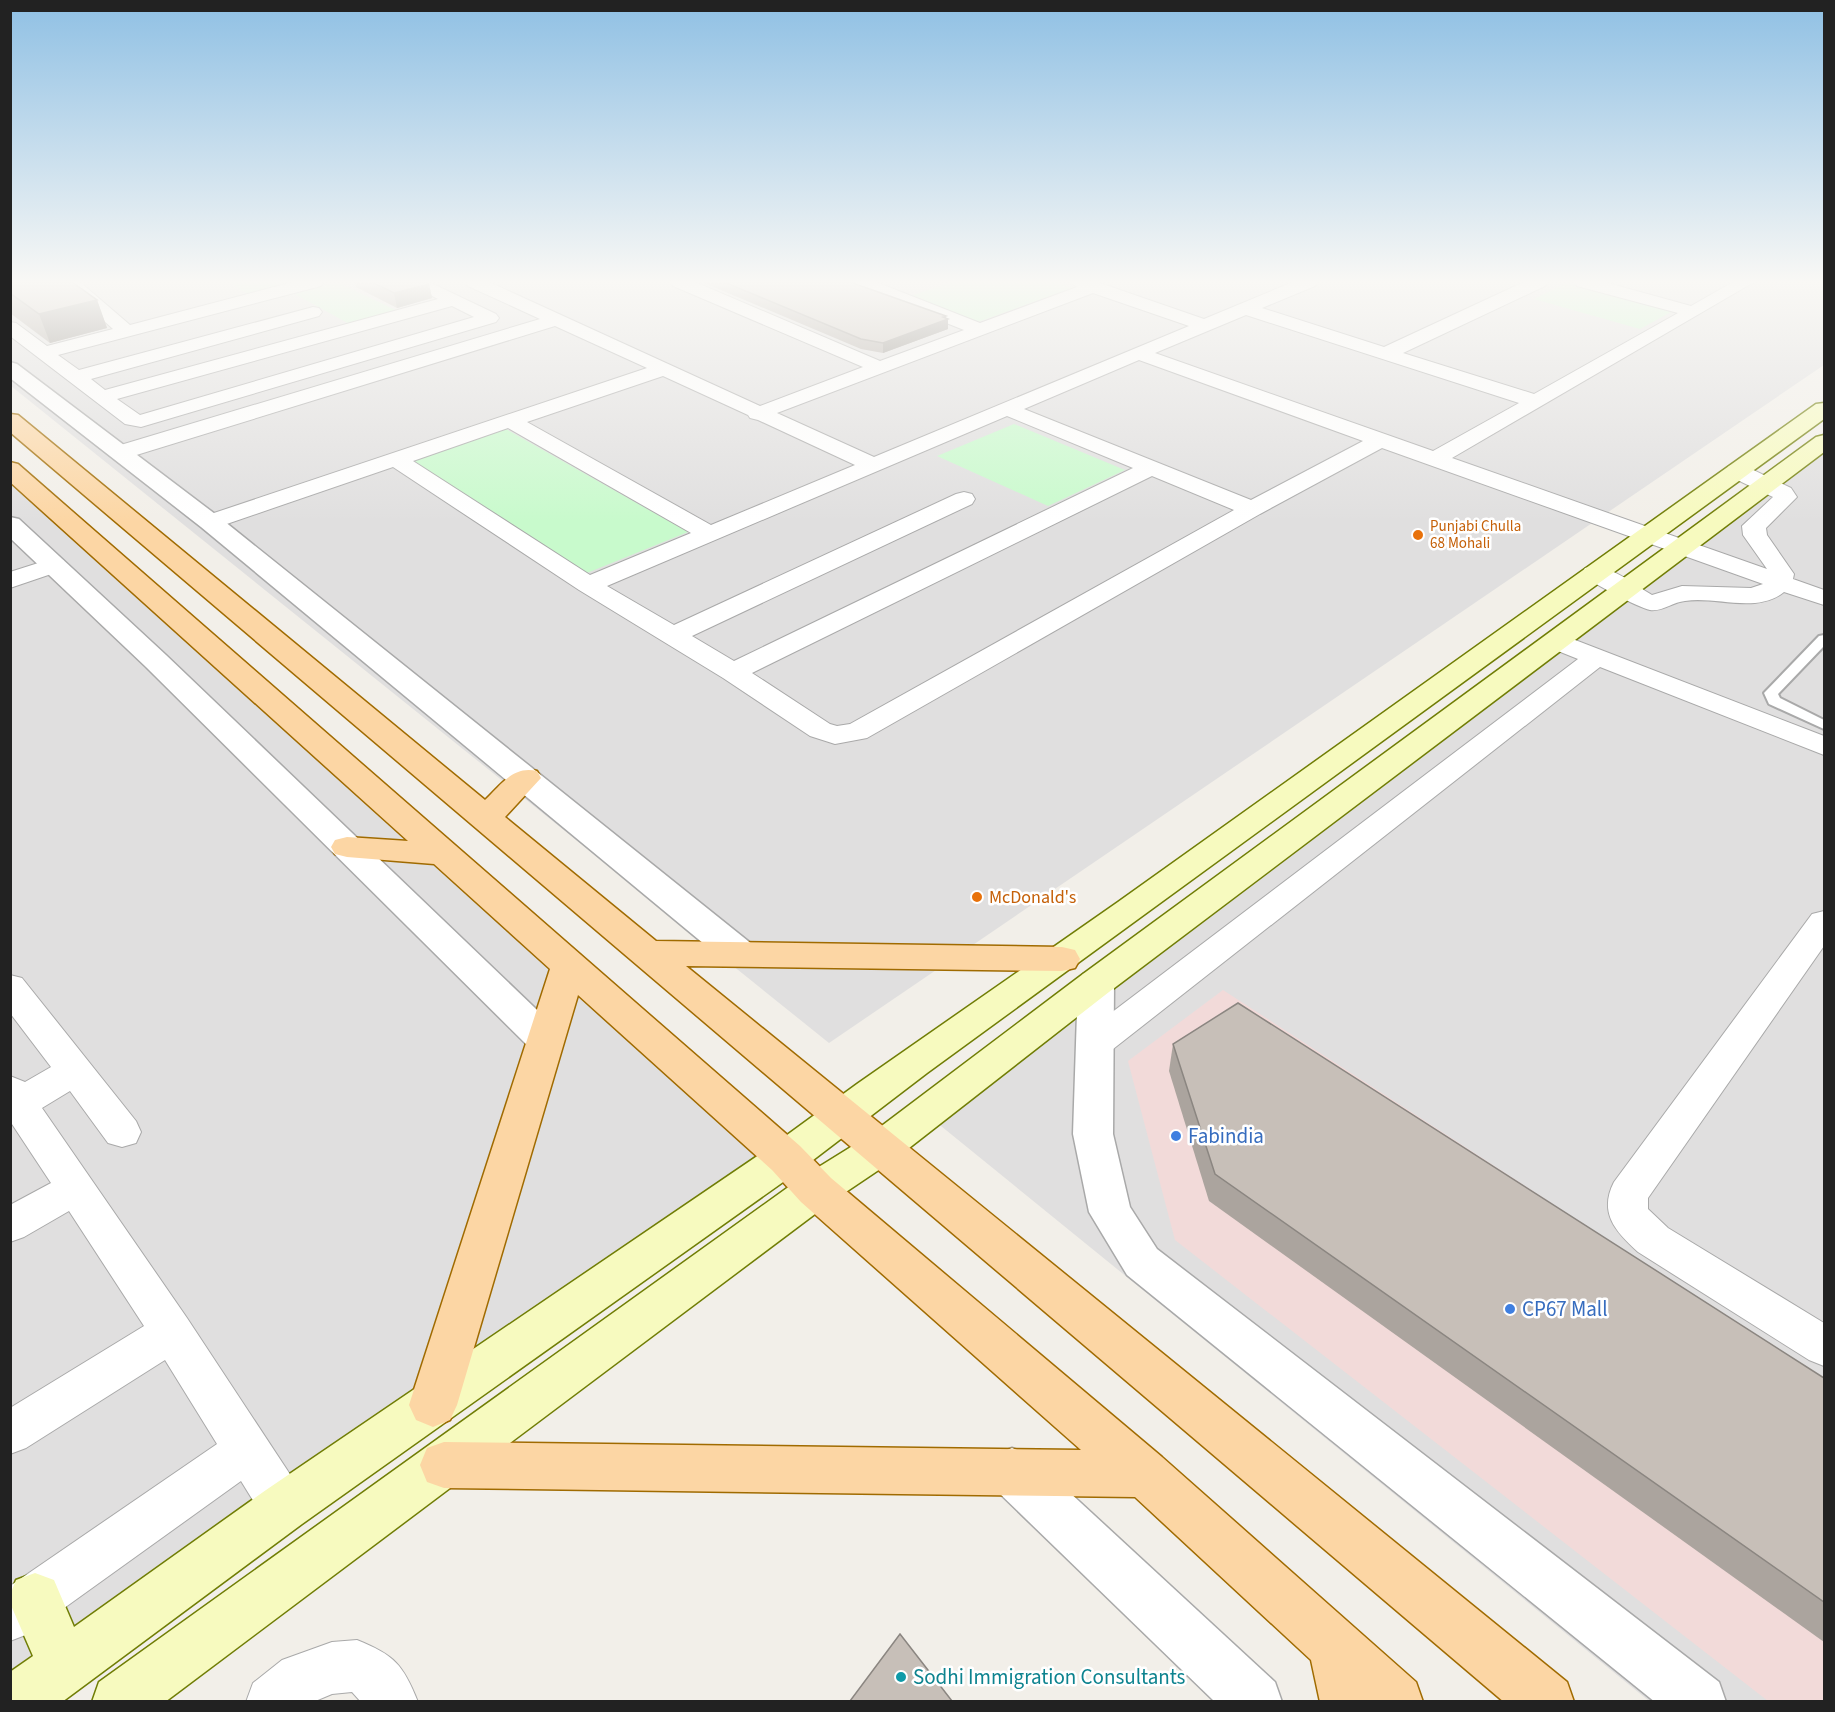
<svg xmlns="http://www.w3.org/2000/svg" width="1835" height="1712" viewBox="0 0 1835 1712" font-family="'Source Sans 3',sans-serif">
	<rect width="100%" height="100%" fill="#f2efe9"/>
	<!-- residential -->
	<g fill="#e0dfdf">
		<path d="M10 282H1824V365L829 1043 11 386Z"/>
		<path d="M1824 432V1701H1649L920 1109 1552 640Z"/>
		<path d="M10 473 781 1158 10 1701Z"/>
	</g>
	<!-- commercial -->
	<path fill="#f2dad9" d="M1223 990 1824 1380V1701H1768L1175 1240 1128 1061Z"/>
	<!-- park -->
	<g fill="#c8facc">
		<path d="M229 282H295L249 295Z"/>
		<path d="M337 282 402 313 353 326 295 294Z"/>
		<path d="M951 282H1056L1073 288 975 323 908 297Z"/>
		<path d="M1568 282 1673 311 1640 329 1534 299Z"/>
		<path d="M1014 424 1125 470 1048 506 937 456Z"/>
		<path d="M506 429 688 532 587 573 410 461Z"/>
	</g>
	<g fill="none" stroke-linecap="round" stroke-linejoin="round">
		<defs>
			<path id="service" d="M1824 635V646L1778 694 1780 698 1824 720V729L1769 704 1764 693 1819 636Z"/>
			<g id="minor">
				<path d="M61 282H80L130 325 293 282H323L321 286 58 355 79 370 313 307 319 308 322 312 319 316 91 379 105 390 438 299 406 282H429L496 314 499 318 496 322 141 427 125 424 10 336V322L16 323 47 346 113 329ZM452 306 474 317 140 415 117 399Z"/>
				<path d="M466 282H489L760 406 863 367 673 286 671 282H695L880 361 964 330 853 286 851 282H876L980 323 1077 287 1071 282H1097L1204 319 1293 282H1317L1315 286 1262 308 1384 347 1524 282H1547L1545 286 1403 353 1534 394 1678 313 1577 286 1575 282H1604L1691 306 1733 282H1754L1452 458 1767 569 1743 535 1742 526 1773 497 1729 476 1726 471 1729 466 1737 464 1745 466 1791 488 1797 497 1766 528 1767 535 1794 574 1793 579 1824 590V605L1784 592C1757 614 1716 596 1685 601 1673 602 1662 612 1650 610 1638 607 1588 582 1582 573L1585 568C1608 562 1633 584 1652 595L1682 586 1751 588 1763 584 1382 448 1260 514 867 738 835 744 810 736 723 678 579 590 393 467 218 527 210 529 202 527 198 522 202 517 647 368 555 326 130 457 122 458 114 457 111 452 114 447 540 319 468 286ZM1093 293 1189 326 874 457 777 413ZM1246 315 1519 403 1433 451 1155 353ZM1139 360 1363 441 1251 500 1024 409ZM663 376 748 415 750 418 758 420 855 465 711 525 527 422ZM1007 416 1133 468 734 661 692 636 972 504 975 499 972 494 964 492 956 494 674 625 607 586ZM508 428 691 533 590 575 413 461ZM1152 476 1234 510 850 724 837 726 830 724 752 673Z"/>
				<path d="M54 558 63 560 66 565 63 570 10 588V572Z"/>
				<path d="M1557 633 1824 736V755L1600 667 1108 1053 1095 1057 1082 1053 1077 1044 1082 1035 1578 659 1548 647 1544 641 1548 635Z"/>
				<path d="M1824 911V946L1648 1198V1209L1668 1228 1824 1323V1366L1809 1360 1638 1252C1616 1232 1598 1213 1614 1182L1812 914Z"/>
				<path d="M10 975 22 978 136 1121 141 1132 136 1143 122 1147 108 1143 70 1091 42 1108 187 1318 301 1491 308 1507 301 1523 284 1530 267 1523 241 1481 28 1634 10 1641V1586L217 1444 165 1360 26 1448 10 1454V1408L144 1326 69 1211 24 1237 10 1242V1205L51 1183 10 1121V1076L25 1082 51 1067 10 1013Z"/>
				<path d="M357 1640C394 1655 403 1664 418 1702H361L352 1692 332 1694 313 1702H246L253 1683 282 1660 332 1642Z"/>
			</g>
			<g id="tertiary">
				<path d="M10 362 17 364 219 517 753 945 758 954 753 963 740 966 727 963 201 527 10 378Z"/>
				<path d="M10 517 19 519 166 655 558 1030 564 1040 558 1050 545 1054 532 1050 146 667 10 538Z"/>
				<path d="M1096 970 1109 974 1114 983 1113 1134 1130 1207 1157 1249 1719 1682 1726 1702H1655L1127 1275 1089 1212 1073 1134 1078 983 1083 974Z"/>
				<path d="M1012 1448 1029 1455 1275 1682 1282 1702H1215L995 1489 987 1472 995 1455Z"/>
			</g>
			<g id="secondary">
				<path d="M1824 403V419L927 1073 800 1170 302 1524 62 1702H10V1672L33 1656 10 1603V1595L16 1580 35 1573 54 1580 74 1627 266 1490 772 1146 857 1084 1118 902 1729 466 1816 404Z"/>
				<path d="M1824 435V452L1109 992 895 1159 831 1202 165 1702H92L99 1682 801 1178 867 1137 1083 974 1816 437Z"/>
			</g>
			<g id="primary">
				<path d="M10 414 18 415 485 800C501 785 513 765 537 771L541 778 505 817 656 941 1062 947 1075 950 1080 959 1075 968 1062 971 686 966 1567 1682 1574 1702H1504L10 432Z"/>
				<path d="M10 462 18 464 800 1146 831 1178 1162 1457 1416 1682 1423 1702H1320L1311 1660 1135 1497 444 1488 427 1482 420 1465 427 1448 444 1442 1081 1450 801 1202 772 1170 578 995 457 1405 450 1420 433 1427 416 1420 409 1405 550 969 434 864 347 857 335 854 331 847 335 840 347 837 408 841 10 482Z"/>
			</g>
		</defs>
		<!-- service casing -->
		<use href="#service" stroke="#a9a9a9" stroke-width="4"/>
		<!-- minor casing -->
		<use href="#minor" stroke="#a9a9a9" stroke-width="2"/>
		<!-- tertiary casing -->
		<use href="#tertiary" stroke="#a9a9a9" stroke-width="3"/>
		<!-- secondary casing -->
		<use href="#secondary" stroke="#707d05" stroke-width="3"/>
		<!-- primary casing -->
		<use href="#primary" stroke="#a06b00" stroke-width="3"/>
		<!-- service -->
		<use href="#service" fill="#fff" fill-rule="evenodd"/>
		<!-- minor -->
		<use href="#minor" fill="#fff" fill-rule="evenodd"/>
		<!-- tertiary -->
		<use href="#tertiary" fill="#fff" fill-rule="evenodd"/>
		<!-- secondary -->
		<use href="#secondary" fill="#f7fabf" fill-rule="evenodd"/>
		<!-- primary -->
		<use href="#primary" fill="#fcd6a4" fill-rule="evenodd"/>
	</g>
	<!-- wall -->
	<g fill="#aba49e">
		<path d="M10 282 97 300 107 328 50 343 10 313Z"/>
		<path d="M355 282H426L429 284 432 298 397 308 356 287Z"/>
		<path d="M702 282H850L948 319V329L883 353 861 349Z"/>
		<path d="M1173 1044 1824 1378V1642L1209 1201 1169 1071Z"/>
	</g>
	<!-- shaded-wall -->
	<g fill="#8b8681">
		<path d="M429 284 432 298 397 308 394 293Z"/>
		<path d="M97 300 107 328 50 343 39 314Z"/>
		<path d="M946 316V320L948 319V329L883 353V343Z"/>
	</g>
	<!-- building -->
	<g fill="#c7bfb8" stroke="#8b8681" stroke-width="1.5">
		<path d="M10 282H72L97 300 39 314 10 293Z"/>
		<path d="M372 282H426L429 284 394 293Z"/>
		<path d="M724 282H850L946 316 943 317 948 319 883 343 861 339Z"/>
		<path d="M1238 1003 1824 1378V1602L1215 1174 1173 1044Z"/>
		<path d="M900 1634 952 1701H850Z"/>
	</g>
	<!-- sky -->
	<linearGradient id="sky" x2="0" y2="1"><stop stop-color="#8fc0e4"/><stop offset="0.54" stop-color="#f9f8f5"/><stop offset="1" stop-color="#f9f8f5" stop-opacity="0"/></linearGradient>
	<rect width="1835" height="522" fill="url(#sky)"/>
	<!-- markers -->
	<g fill="#e8710a" stroke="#fff" stroke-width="2">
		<circle cx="1418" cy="535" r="6"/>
		<circle cx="977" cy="897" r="6"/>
	</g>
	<g fill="#3f7fe0" stroke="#fff" stroke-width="2">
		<circle cx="1176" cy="1136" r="6"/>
		<circle cx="1510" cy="1309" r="6"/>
	</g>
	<circle fill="#0f9aa8" stroke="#fff" stroke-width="2" cx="901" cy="1677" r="6"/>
	<g text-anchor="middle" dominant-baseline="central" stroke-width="5" stroke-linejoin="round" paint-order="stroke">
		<!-- far-food labels -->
		<g font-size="15" fill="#c56008" stroke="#fff" text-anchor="start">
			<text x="1430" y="526">Punjabi Chulla<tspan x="1430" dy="17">68 Mohali</tspan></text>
		</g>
		<!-- food labels -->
		<g font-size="18" fill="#c56008" stroke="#fff" text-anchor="start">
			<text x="989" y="897">McDonald's</text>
		</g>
		<!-- near-shop labels -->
		<g font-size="21" fill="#366cbe" stroke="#fff" text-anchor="start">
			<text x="1188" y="1136">Fabindia</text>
			<text x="1522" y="1309">CP67 Mall</text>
		</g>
		<!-- near-culture labels -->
		<g font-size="21" fill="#0d838f" stroke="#fff" text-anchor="start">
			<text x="913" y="1677">Sodhi Immigration Consultants</text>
		</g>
	</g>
	<!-- border -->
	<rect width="1835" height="1712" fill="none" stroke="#222222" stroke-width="24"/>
</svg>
